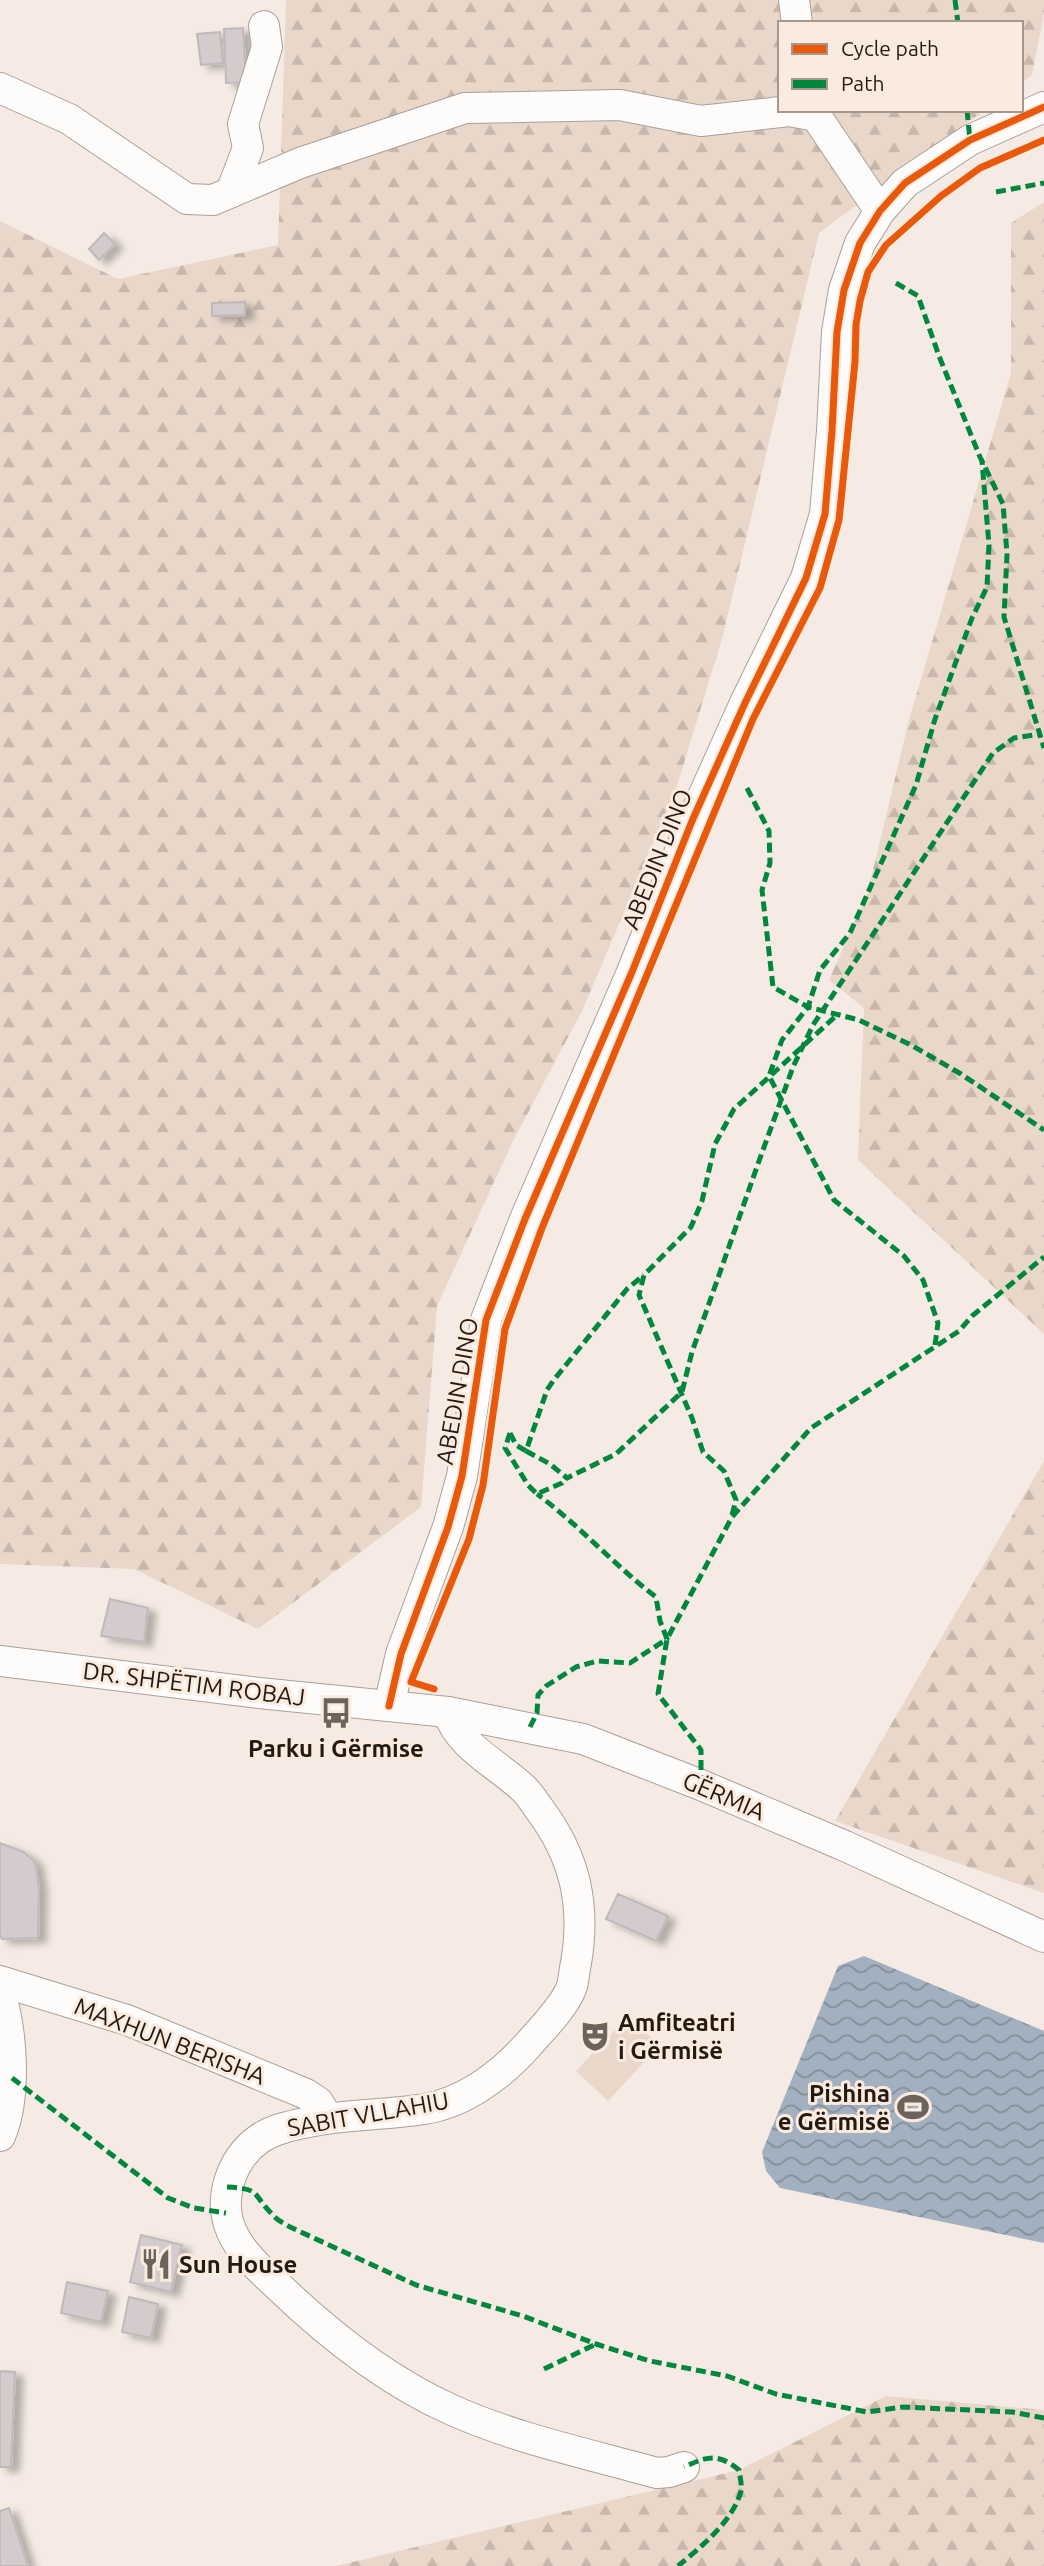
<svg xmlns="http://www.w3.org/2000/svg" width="1044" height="2566" viewBox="0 0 1044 2566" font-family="Ubuntu,sans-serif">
	<defs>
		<pattern id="forest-firs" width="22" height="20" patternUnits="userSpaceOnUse" patternTransform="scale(1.75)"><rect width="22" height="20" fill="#e9d7ca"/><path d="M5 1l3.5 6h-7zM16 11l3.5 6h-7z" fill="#c8b8ac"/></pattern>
		<pattern id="water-waves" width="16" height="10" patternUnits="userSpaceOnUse" patternTransform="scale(1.75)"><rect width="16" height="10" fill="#a2b0bf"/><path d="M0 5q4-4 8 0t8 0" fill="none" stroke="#848e9a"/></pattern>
		<filter id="shadow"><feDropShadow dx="8" dy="4.5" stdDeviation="3.5" flood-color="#0004"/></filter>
	</defs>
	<rect width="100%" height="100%" fill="#f5ebe4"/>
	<!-- grass -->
	<path fill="#e9d7ca" d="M628 2016 660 2045 608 2101 576 2071Z"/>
	<!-- forest -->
	<g fill="url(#forest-firs)">
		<path d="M286 0H1044V14L1032 75 1021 84V23H780V110H985L819 233 722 639 676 789 583 1009 513 1141 437 1306 421 1507 258 1629 134 1569 0 1564V221L118 279 278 245Z"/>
		<path d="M1044 202V1334L858 1160 864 1008 829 980 868 891 909 720 1011 373V223Z"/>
		<path d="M1044 1461V1893L835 1821Z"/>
		<path d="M886 2396 1044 2410V2566H336L739 2470Z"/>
	</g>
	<!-- water -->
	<path fill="url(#water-waves)" d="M864 1956 1044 2031V2243L780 2188 766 2171 762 2152 838 1966Z"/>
	<!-- building -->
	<g fill="#d3cbcc" stroke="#c1b8ba" stroke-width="2" filter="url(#shadow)">
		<path d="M243 28 246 82 226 83 224 29Z"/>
		<path d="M220 32 223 63 201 65 197 34Z"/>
		<path d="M104 233 115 244 99 260 89 249Z"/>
		<path d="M245 302V315L212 316V303Z"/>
		<path d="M110 1599 148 1608 144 1642 101 1636Z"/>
		<path d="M0 1843 24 1852 35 1862 39 1888 38 1938 2 1939 0 1935Z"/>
		<path d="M618 1894 668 1916 656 1941 606 1919Z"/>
		<path d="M141 2235 182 2245 171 2292 130 2282Z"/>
		<path d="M67 2282 108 2291 101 2322 61 2313Z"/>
		<path d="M129 2297 158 2304 151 2338 122 2332Z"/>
		<path d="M0 2371 15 2372 11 2467H0Z"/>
		<path d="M9 2508 28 2566H0V2511Z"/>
	</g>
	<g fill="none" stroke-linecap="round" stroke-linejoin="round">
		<defs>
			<g id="minor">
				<path d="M794 0 797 23"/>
				<path d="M0 88 69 119 187 199 213 200 300 163 465 108 620 105 701 121 789 111 816 116 880 211"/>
				<path d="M231 192 248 148 243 124 267 47 264 26"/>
				<path d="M0 1661 259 1693 448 1712 583 1739 701 1785 845 1846 1044 1937"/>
				<path d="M389 1706 401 1654 448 1527 462 1476 486 1320 525 1219 632 972 692 821 745 703 806 578 825 514 832 431 837 332 844 290 860 243 880 211 905 183 970 140 1044 107"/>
				<path d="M448 1712C459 1747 499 1765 524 1789 530 1795 535 1803 540 1810 575 1857 586 1905 576 1963 574 1971 574 1981 571 1989 563 2008 541 2030 527 2046 501 2075 464 2103 424 2109 388 2115 350 2114 314 2121 295 2125 275 2128 259 2139 231 2159 217 2200 232 2232 241 2253 261 2270 278 2286 329 2335 387 2381 452 2410 517 2439 589 2454 657 2473L669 2472 684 2467"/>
				<path d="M0 1981 127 2020 306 2094 318 2102 328 2118"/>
				<path d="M0 1992C12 2032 17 2097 0 2136"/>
			</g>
		</defs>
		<!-- minor casing -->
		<use href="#minor" stroke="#a9a099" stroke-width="32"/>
		<!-- minor -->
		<use href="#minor" stroke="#fefcfb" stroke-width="30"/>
		<!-- quiet -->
		<g stroke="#00873e" stroke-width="5" stroke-dasharray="10 5" stroke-linecap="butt">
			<path d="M955 0 958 23"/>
			<path d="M967 110 970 140"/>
			<path d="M996 192 1044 183"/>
			<path d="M896 283 918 296 939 356 980 457 1003 504 1007 554 1004 617 1044 748"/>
			<path d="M747 788 769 831 770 863 762 890 773 987 808 1007 859 1020 911 1045 961 1074 1044 1130"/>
			<path d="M935 1345 938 1323 923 1280 904 1256 834 1200 769 1076 782 1040 808 1007 820 970 850 933 916 785 935 719 972 618 987 587 989 545 982 461"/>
			<path d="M510 1433 516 1445 526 1451 547 1390 553 1381 627 1289 644 1275"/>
			<path d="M510 1433 505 1448 528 1485 537 1494 562 1483 567 1478"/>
			<path d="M526 1451 550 1464 567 1478 616 1454 682 1392 692 1352 759 1161 793 1067 813 1025 993 753 1014 738 1040 734"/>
			<path d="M732 1515 736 1500 724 1471 703 1452 692 1418 639 1295 644 1275 691 1227 702 1201 715 1144 734 1109 837 1015"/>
			<path d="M530 1727 537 1713 538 1695 546 1686 576 1667 597 1661 630 1663 667 1639 660 1621 656 1597C614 1565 579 1525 537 1494"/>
			<path d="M701 1785V1750L658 1694 667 1639 732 1517 811 1428 959 1331 972 1316 1044 1257"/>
			<path d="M12 2078 168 2198 194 2208 226 2213"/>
			<path d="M227 2187C262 2189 251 2193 272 2214 276 2220 284 2223 290 2227L416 2285 523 2316 596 2344 650 2361 727 2376 776 2394 867 2412 903 2407 1012 2412 1044 2418"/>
			<path d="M544 2369 596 2344"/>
			<path d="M678 2566C701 2547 733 2521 741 2491 742 2484 740 2477 739 2470 718 2453 708 2456 684 2467"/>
		</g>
		<defs>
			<g id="cycleway">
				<path d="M434 1689 411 1682 469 1539 483 1485 505 1329 542 1228 753 719 820 588 839 520 855 362 856 325 860 301 868 272 886 245 941 196 980 168 1044 140"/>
				<path d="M389 1706 401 1654 448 1527 462 1476 486 1320 525 1219 632 972 692 821 745 703 806 578 825 514 832 431 837 332 844 290 860 243 880 211 905 183 970 140 1044 107"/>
			</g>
		</defs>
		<!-- cycleway casing -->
		<use href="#cycleway" stroke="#fbeade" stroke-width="11"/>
		<!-- cycleway -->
		<use href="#cycleway" stroke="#e8590c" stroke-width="7"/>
	</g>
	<!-- icons -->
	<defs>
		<symbol id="bus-bare" viewBox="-9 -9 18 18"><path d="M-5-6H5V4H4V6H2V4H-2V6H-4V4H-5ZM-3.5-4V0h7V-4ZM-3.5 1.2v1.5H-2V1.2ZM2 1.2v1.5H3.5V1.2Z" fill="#6c635c" stroke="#fbeade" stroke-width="2.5" paint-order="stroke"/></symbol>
		<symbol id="theatre-bare" viewBox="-9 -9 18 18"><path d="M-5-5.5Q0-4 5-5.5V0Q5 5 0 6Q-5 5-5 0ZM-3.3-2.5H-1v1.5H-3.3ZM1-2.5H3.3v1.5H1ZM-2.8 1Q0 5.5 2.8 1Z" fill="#6c635c" stroke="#fbeade" stroke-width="2.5" paint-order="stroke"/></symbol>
		<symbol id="stadium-bare" viewBox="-9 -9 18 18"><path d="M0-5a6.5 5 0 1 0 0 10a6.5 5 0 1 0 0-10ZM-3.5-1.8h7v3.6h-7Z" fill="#6c635c" stroke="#fbeade" stroke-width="2.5" paint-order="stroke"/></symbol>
		<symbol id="restaurant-bare" viewBox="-9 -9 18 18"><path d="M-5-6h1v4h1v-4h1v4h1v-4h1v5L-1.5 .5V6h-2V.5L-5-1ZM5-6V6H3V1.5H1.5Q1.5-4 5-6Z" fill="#6c635c" stroke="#fbeade" stroke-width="2.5" paint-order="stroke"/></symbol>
	</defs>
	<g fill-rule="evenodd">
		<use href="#bus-bare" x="314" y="1691" width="44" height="44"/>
		<use href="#theatre-bare" x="573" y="2014" width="44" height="44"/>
		<use href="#stadium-bare" x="891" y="2085" width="44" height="44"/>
		<use href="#restaurant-bare" x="134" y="2242" width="44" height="44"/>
	</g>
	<g text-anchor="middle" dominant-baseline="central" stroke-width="6" stroke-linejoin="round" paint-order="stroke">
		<!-- street labels -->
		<g font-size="24" fill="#231a12" stroke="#fbeade">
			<text transform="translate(657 859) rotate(-68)">ABEDIN DINO</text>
			<text transform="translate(457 1391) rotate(-80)">ABEDIN DINO</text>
			<text transform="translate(194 1684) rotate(7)">DR. SHPËTIM ROBAJ</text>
			<text transform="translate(724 1796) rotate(23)">GËRMIA</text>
			<text transform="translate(170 2041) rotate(21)">MAXHUN BERISHA</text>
			<text transform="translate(368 2114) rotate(-10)">SABIT VLLAHIU</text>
		</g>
		<!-- poi labels -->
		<g font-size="24" font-weight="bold" fill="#231a12" stroke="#fbeade" text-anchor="start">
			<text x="336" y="1748" text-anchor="middle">Parku i Gërmise</text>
			<text x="618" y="2022">Amfiteatri<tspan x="618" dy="28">i Gërmisë</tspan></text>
			<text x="890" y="2093" text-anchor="end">Pishina<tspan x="890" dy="28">e Gërmisë</tspan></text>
			<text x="179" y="2264">Sun House</text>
		</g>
	</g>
	<!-- legend -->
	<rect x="778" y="21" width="245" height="91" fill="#fbeade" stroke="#a5978c" stroke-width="2"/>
	<rect x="792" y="44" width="35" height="10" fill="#e8590c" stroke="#a5978c" stroke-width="2"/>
	<text x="841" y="56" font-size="21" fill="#231a12">Cycle path</text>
	<rect x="792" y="79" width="35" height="10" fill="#00873e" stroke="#a5978c" stroke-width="2"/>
	<text x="841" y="91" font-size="21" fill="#231a12">Path</text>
</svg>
